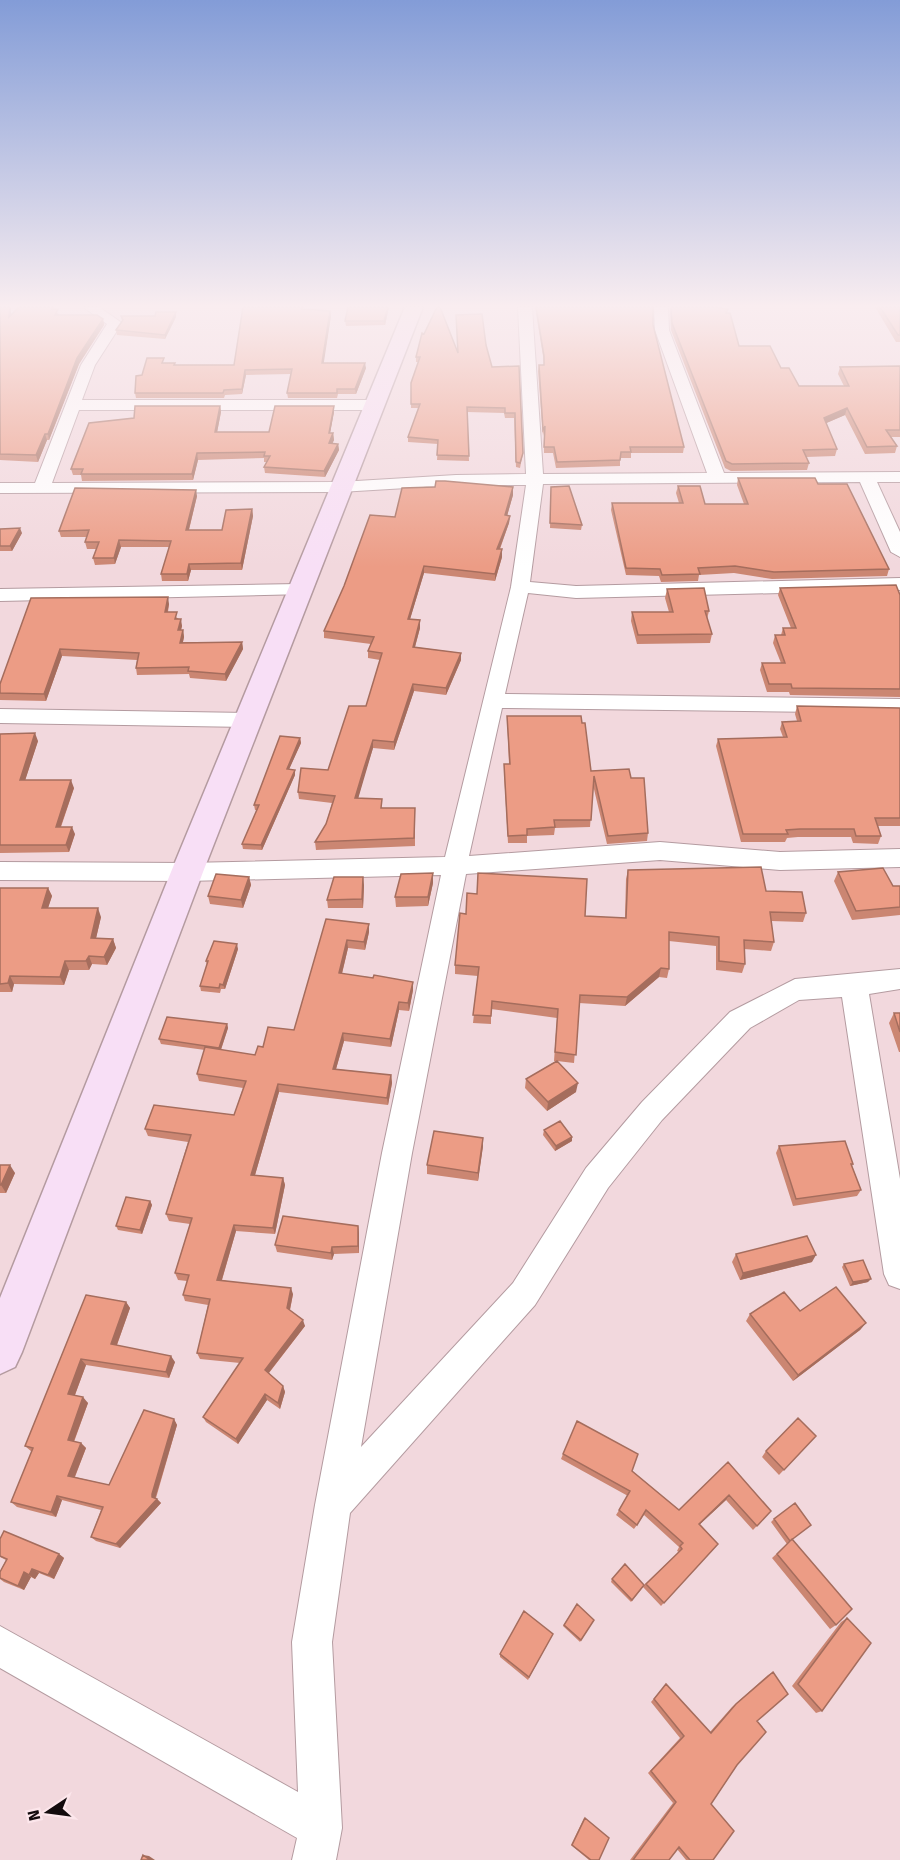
<svg xmlns="http://www.w3.org/2000/svg" width="900" height="1860" font-family="'Fira Sans',sans-serif">
	<rect width="100%" height="100%" fill="#f2d8dd"/>
	<g fill="none" stroke-linecap="round" stroke-linejoin="round">
		<g stroke="#b49ba0" stroke-width="2">
			<path id="street" d="M83 307H99L122 323 95 365 82 400H373L381 405 373 410H79L52 483 340 482 456 475 526 474 518 307H532L543 474 707 473 655 330 654 307H668L669 330 724 473 900 472V482H877L900 532V557L891 552 860 482 543 484 530 582 576 586 900 578V590L576 598 528 593 505 694 900 699V713L502 708 469 856 660 842 780 852 900 849V867L780 870 660 860 466 874 412 1153 361 1447 513 1283 586 1168 642 1102 730 1012 795 979 900 969V989L869 994 900 1179V1289L889 1285 884 1274 842 997 799 1000 750 1028 662 1120 608 1188 535 1305 350 1513 332 1642 342 1828 336 1860H292L297 1838 0 1668V1626L298 1792 292 1642 315 1505 382 1153 441 875 187 881 0 880V862L187 863 445 857 511 587 526 485H456L340 492 0 493V483H35L81 365 107 324Z
				M299 584 306 586 309 590 306 594 0 601V589Z
				M0 709 248 713 256 715 259 720 256 725 248 727 0 723Z"/>
		</g>
		<g stroke="#b49ba0" stroke-width="3">
			<path id="secondary" d="M405 307H423L203 872 22 1352 15 1367 0 1374V1298L171 872Z"/>
		</g>
		<use href="#street" fill="#fff" fill-rule="evenodd"/>
		<use href="#secondary" fill="#f8dff6" fill-rule="evenodd"/>
	</g>
	<path fill="#cb8672" d="M0 307H11V315L55 309 59 315 103 319 104 325 79 364 49 440H47L38 462 0 460Z
		M243 307H304L303 309 330 311 331 316 323 363 366 368 356 394H338L337 398H288L287 393 291 374 246 375 242 394 225 395 224 398H136L135 393 142 375 165 363 175 365H234Z
		M389 307 385 325 346 326 345 321Z
		M535 307H653V325L684 447 683 453H631V458H620V466L556 468 553 453H544V432L543 436 538 371 539 365H544V362Z
		M670 307H714L728 309 727 313 739 346 781 368 799 386H844L838 374 840 367 900 366V437H891L897 446 895 453 865 454 845 415 826 423 837 449 835 456 806 457 809 463 807 470 731 471 725 468 671 330Z
		M875 307H900V342H896Z
		M121 316 176 317 165 339 117 335 116 330 122 321Z
		M486 345 492 367 519 366 523 453 520 468 516 467 514 418H505L504 413 467 412 469 461 437 460 438 444 408 442V437L419 408H411V383L418 362H416V357L458 352Z
		M220 406 221 412 217 432H269L334 412 330 433H333L334 440 332 443 338 444 339 450 325 477 265 473 264 467 267 462H264V458L198 460 193 480 82 481 81 475H73L71 469Z
		M738 478 818 484 889 569 887 576 772 579 734 573 699 575 698 581 661 582 659 576 626 575 611 510 612 503H679L676 493 678 486 705 504H744L737 485Z
		M513 487V495L507 516H510L509 523 500 549 502 557 495 581 424 573 410 619 420 628 415 647 461 653V660L446 695 414 691 394 750 373 748 364 776 358 798 383 808H415V846L316 850 315 842 326 824 332 803 299 799 298 792 328 770 366 706 380 660 368 658V651L371 644 324 638V631L395 517Z
		M551 487 582 525 581 530 550 528Z
		M197 496 189 530H222L252 509 253 516 242 570H191L188 581H162L161 574 169 547H121L115 564 95 565 93 558 96 549H87L85 542 87 537H61L59 531Z
		M0 529 22 533 12 551H0Z
		M780 588 900 595V697L790 695 789 692H767L760 670 762 663H781L773 643 775 635H781L783 628H791L778 595Z
		M667 589 709 611 707 619 712 634 710 643 637 644 631 621 632 612H669L665 598Z
		M31 598 169 604 168 612 179 619 182 626 181 630H183L184 637 183 642H242L243 649 226 681 190 678 189 674 137 675 136 668 137 660 62 656 46 701 0 700V684Z
		M797 706 900 708V826H878L881 836 878 844 853 843 851 837H798L787 838 785 842H741L716 746 718 739 783 737 780 729 782 722 797 721 795 714Z
		M507 716 591 771 631 778 648 833 647 841 607 844 593 785 590 827 555 828 554 835 527 836V843H508L504 772V764H509Z
		M0 734 38 741 25 780 74 788 61 827 75 834 69 852 0 853Z
		M300 738 301 743 289 769 295 775 262 850 243 849 242 844 257 810H255L254 805Z
		M628 870 766 891 806 913 803 922 771 921 774 942 771 951 744 949 745 964 742 973 716 970V946L669 941V969L667 978 659 977 625 1006 579 1003 574 1063 557 1061 576 1092 547 1111 525 1088 526 1079 556 1061H554L557 1018 491 1009V1024L473 1023 478 976 455 974V965L585 916 625 918 626 879Z
		M838 872 893 886H900V915L852 920 834 881Z
		M249 877 251 885 243 908 210 904 208 896Z
		M433 883 428 906 396 907 395 897Z
		M364 885 363 908H328L327 900Z
		M0 888H48L52 896 48 908 101 917 96 938 113 939 116 948 107 965 92 964 89 970H69L64 985 14 984 12 992H0Z
		M326 919 369 924V932L365 950 348 948 342 974 413 982V990L409 1011 399 1010 391 1047 344 1041 336 1069 391 1075 392 1083 388 1105 279 1092 255 1175 283 1178 285 1185 275 1234 236 1231 222 1280 293 1294 290 1310 305 1326 269 1373 283 1386 285 1392 280 1409 267 1400 238 1444 206 1422 203 1417 240 1363 200 1359 197 1353 208 1305 185 1301 183 1295 187 1281 178 1280 175 1273 190 1224 169 1221 166 1214 188 1142 148 1136 145 1129 234 1115 243 1088 199 1081 197 1074 205 1050 161 1044 159 1039 227 1024 228 1028 221 1050 255 1055 263 1047 294 1030Z
		M238 949 225 989H221L220 993 201 991 200 986 207 965 206 961Z
		M894 1013H900V1052H899L889 1023Z
		M544 1130 572 1141 555 1151 543 1135Z
		M483 1146 478 1181 427 1174V1165Z
		M779 1146 853 1164 852 1166 861 1190 857 1196 793 1206 776 1153Z
		M0 1165 15 1173 6 1193H0Z
		M150 1201 152 1205 142 1234 118 1230 116 1226Z
		M358 1226 359 1234V1253L334 1254 332 1260 277 1252 275 1245Z
		M736 1254 812 1262 740 1280 732 1262Z
		M844 1264 868 1282 850 1286 842 1267Z
		M86 1295 126 1302 130 1308 117 1345 175 1362 169 1378 86 1365 75 1395 88 1403 74 1442 81 1443 86 1448 75 1477 109 1485 174 1419 177 1425 156 1498 161 1503 120 1548 96 1541 91 1537 101 1510 62 1500 56 1517 17 1507 11 1502 32 1452 25 1446Z
		M800 1311 866 1323 860 1330 793 1381 746 1321 750 1314Z
		M810 1442 779 1475 762 1457 766 1451Z
		M563 1454 632 1471 679 1510 728 1462 771 1511 753 1530 726 1500 700 1524 718 1544 661 1606 643 1587 631 1602 611 1582 612 1579 644 1585 679 1552 677 1551 679 1547 644 1515 634 1529 616 1515 628 1496 561 1459Z
		M774 1519 793 1540 836 1625 830 1629 772 1558 787 1544 771 1522Z
		M0 1539 59 1554 64 1558 54 1579 39 1573 35 1579 31 1577 24 1590 4 1582 0 1579V1572L6 1560 0 1557Z
		M577 1604 594 1620 580 1642 563 1626Z
		M847 1618 822 1711 816 1713 792 1686 841 1622Z
		M553 1634 528 1680 500 1657V1654Z
		M773 1672 757 1721 737 1765 711 1804 713 1860H686L677 1849 669 1860H630L673 1803 648 1773 680 1738 651 1702 666 1684 710 1732 732 1707 768 1675Z
		M584 1818H585L599 1860H589L571 1845Z"/>
	<path fill="#a56d5d" d="M10 307H11V323L9 317Z
		M388 307H389L385 325 384 321Z
		M330 311 331 316 323 368 322 363Z
		M176 312V317L165 339V335Z
		M103 319 104 325 79 364 49 440 48 434 77 358Z
		M365 363 366 368 356 394 355 389Z
		M245 370 246 375 242 394V389Z
		M220 406 221 412 216 438 215 432Z
		M334 406V412L329 439V433Z
		M847 408 845 415 822 425 824 418Z
		M333 433 334 440 330 449 329 443Z
		M45 434 47 440 38 462 36 455Z
		M338 444 339 450 325 477 324 471Z
		M197 453 198 460 193 480 192 474Z
		M513 487V495L505 523V515Z
		M196 490 197 496 187 537 186 530Z
		M252 509 253 516 242 570 241 563Z
		M510 516 509 523 497 556V549Z
		M20 528 22 533 12 551 10 546Z
		M119 540 121 547 115 564 114 558Z
		M502 549V557L495 581V574Z
		M189 564 191 570 188 581 187 574Z
		M424 566V573L408 626V619Z
		M168 597 169 604 166 619 165 612Z
		M181 619 182 626 179 637 178 630Z
		M420 620V628L413 654V647Z
		M183 630 184 637 181 650 180 643Z
		M242 642 243 649 226 681 225 674Z
		M60 649 62 656 46 701 44 694Z
		M461 653V660L446 695V688Z
		M413 684 414 691 394 750V742Z
		M35 733 38 741 23 787 20 780Z
		M300 738 301 743 287 774V769Z
		M373 740V748L356 806 355 798Z
		M295 770V775L262 850 261 845Z
		M71 780 74 788 58 834 56 827Z
		M72 827 75 834 69 852 66 845Z
		M433 873V883L428 906V897Z
		M249 877 251 885 243 908 241 900Z
		M363 877 364 885 363 908 362 899Z
		M48 888 52 896 45 917 42 908Z
		M98 908 101 917 94 947 91 938Z
		M369 924V932L365 950 364 942Z
		M113 939 116 948 107 965 104 957Z
		M347 940 348 948 340 981 339 973Z
		M237 944 238 949 225 989 223 985Z
		M89 956 92 964 89 970 86 961Z
		M65 961 69 970 64 985 60 977Z
		M661 968 659 977 625 1006 627 997Z
		M10 976 14 984 12 992 8 983Z
		M413 982V990L409 1011 408 1003Z
		M399 1002V1010L391 1047 390 1039Z
		M227 1024 228 1028 220 1052 219 1048Z
		M343 1033 344 1041 334 1076 333 1069Z
		M391 1075 392 1083 388 1105 387 1098Z
		M578 1083 576 1092 547 1111 548 1102Z
		M278 1084 279 1092 253 1182 251 1175Z
		M572 1137V1141L555 1151 556 1146Z
		M483 1138V1146L478 1181V1173Z
		M10 1165 15 1173 6 1193 1 1185Z
		M283 1178 285 1185 275 1234 273 1228Z
		M150 1201 152 1205 142 1234 140 1230Z
		M234 1225 236 1231 220 1286 217 1280Z
		M358 1226 359 1234V1253L358 1246Z
		M332 1247 334 1254 332 1260 331 1253Z
		M816 1255 812 1262 740 1280 743 1273Z
		M871 1279 868 1282 850 1286 853 1282Z
		M291 1288 293 1294 289 1314 287 1308Z
		M126 1302 130 1308 115 1350 111 1344Z
		M303 1320 305 1326 267 1375 265 1370Z
		M866 1323 860 1330 793 1381 798 1375Z
		M171 1356 175 1362 169 1378 166 1372Z
		M81 1359 86 1365 73 1400 68 1394Z
		M283 1386 285 1392 280 1409 278 1403Z
		M265 1394 267 1400 238 1444 236 1439Z
		M83 1397 88 1403 72 1446 68 1440Z
		M174 1419 177 1425 155 1499H157L161 1503 120 1548 116 1544 152 1497V1494Z
		M81 1443 86 1448 73 1481 68 1476Z
		M729 1495 726 1500 696 1528 699 1524Z
		M57 1496 62 1500 56 1517 51 1512Z
		M59 1554 64 1558 54 1579 48 1575Z
		M32 1569 39 1573 35 1579 29 1575Z
		M24 1572 31 1577 24 1590 18 1586Z
		M143 1855 149 1856 155 1860H150Z"/>
	<path fill="#ec9c85" stroke="#a56d5d" stroke-width="1.5" d="M0 307H10L9 317 19 307H53L52 309H58L55 315H97L103 319 77 358 48 434H45L36 455 0 454Z
		M243 307H302V309L330 311 322 363H365L355 389H337V393H287L292 369 245 370 242 389 224 390 223 393H135L136 376 142 375 147 358H164L162 363H175L174 365H234Z
		M348 307H388L384 321H345Z
		M437 307H440L458 353 456 315 482 314 486 345 492 367 519 366 523 453 520 463 516 462 515 413H505V408L467 407 469 456 437 455 438 440 408 437 420 404H411V383L420 357H416L422 333 424 334Z
		M536 307H653V325L684 447H630L631 452H621L620 460 557 462 554 447H544L545 426 543 430 539 365H544V356Z
		M671 307H714L728 309 726 313H730L739 346H770L781 368H789L799 386H849L840 367 900 366V430H886L897 446 867 447 847 408 824 418 837 449 803 450 809 463 732 464 726 461 672 323Z
		M880 307H900V335H898Z
		M156 312H176L165 335 116 330 123 320 121 316H155Z
		M135 406H220L215 432H269L275 406H334L329 433H333L329 443 338 444 324 471 264 467 270 456H264L265 452 197 453 192 474H81L83 469H71L89 423 134 418Z
		M738 478H815L818 484H847L889 569 774 572 735 566 698 568 700 574 662 575 660 569 626 568 612 503H683L678 486H700L705 504H748Z
		M436 481H445L513 487 505 515 510 516 497 549H502L495 574 424 566 408 619 420 620 413 647 461 653 446 688 413 684 394 742 373 740 364 768 355 798 382 799 381 808H415L414 838 315 842 326 824 335 796 298 792 301 768 328 770 349 706H366L382 653 368 651 374 637 324 631 344 586 370 515 395 517 402 488 435 487Z
		M569 486 582 525 550 523 551 487Z
		M75 488 196 490 186 530H222L226 510 252 509 241 563 189 564 187 574H161L171 541 119 540 114 558H93L99 542H85L89 530 59 531Z
		M20 528 10 546H0V529Z
		M896 585 900 595V689L792 688 791 684H769L762 663H785L775 635H785L783 628H796L780 588Z
		M704 588 709 611H705L712 634 638 635 632 612H673L667 589Z
		M168 597 165 612H177L175 619H181L178 630H183L180 643 242 642 225 674 188 671 189 667 136 668 139 653 60 649 44 694 0 693V684L31 598Z
		M797 706 900 708V818H875L881 836H856L854 829H800L786 830 788 834H743L718 739 787 737 782 722 801 721Z
		M507 716H581L582 723H585L591 771 629 769 631 778H644L648 833 608 836 594 776 591 820H554L555 827 527 829V835L508 836 504 764H510Z
		M35 733 20 780H71L56 827H72L66 845H0V734Z
		M280 736 300 738 287 769 295 770 261 845 242 844 259 805H254Z
		M761 867 766 891 802 892 806 913 770 912 774 942 744 940 745 964 719 961V937L669 932V969L661 968 627 997 580 995 576 1055 555 1052 558 1009 492 1001 491 1016 473 1015 479 967 455 965 460 913 466 914 467 893 477 894 478 873 587 879 585 916 626 918 628 870Z
		M883 868 893 886H900V907L856 911 838 872Z
		M433 873 428 897H395L401 874Z
		M216 874 249 877 241 900 208 896Z
		M334 877H363L362 899 327 900Z
		M0 888H48L42 908H98L91 938 113 939 104 957 89 956 86 961H65L60 977 10 976 8 983 0 984Z
		M326 919 369 924 364 942 347 940 339 973 373 978 374 975 413 982 408 1003 399 1002 390 1039 343 1033 333 1069 391 1075 387 1098 278 1084 251 1175 283 1178 273 1228 234 1225 217 1280 291 1288 287 1308 303 1320 265 1370 283 1386 278 1403 265 1394 236 1439 203 1417 243 1358 197 1353 210 1299 183 1295 189 1275 175 1273 192 1218 166 1214 191 1135 145 1129 154 1105 234 1115 246 1081 197 1074 205 1047 255 1055 258 1046 263 1047 268 1027 294 1030Z
		M214 941 237 944 223 985 220 984 219 988 200 986 208 961H206Z
		M894 1013H900V1032Z
		M167 1017 227 1024 219 1048 159 1039Z
		M557 1061 578 1083 548 1102 526 1079Z
		M560 1121 572 1137 556 1146 544 1130Z
		M434 1131 483 1138 478 1173 427 1165Z
		M845 1141 853 1164H851L861 1190 796 1199 779 1146Z
		M0 1165H10L1 1185H0Z
		M126 1197 150 1201 140 1230 116 1226Z
		M283 1216 358 1226V1246L332 1247 331 1253 275 1245Z
		M807 1236 816 1255 743 1273 736 1254Z
		M863 1260 871 1279 853 1282 844 1264Z
		M836 1287 866 1323 798 1375 750 1314 784 1292 800 1311Z
		M86 1295 126 1302 111 1344 171 1356 166 1372 81 1359 68 1394 83 1397 68 1440 81 1443 68 1476 109 1485 144 1410 174 1419 152 1494V1497L157 1499 116 1544 91 1537 103 1507 57 1496 51 1512 11 1502 33 1448 25 1446Z
		M798 1418 816 1436 784 1470 766 1451Z
		M577 1421 638 1454 632 1471 679 1510 728 1462 771 1511 757 1526 729 1495 699 1524 718 1544 664 1603 646 1584 682 1549 680 1546 683 1543 646 1510 637 1525 619 1510 630 1491 563 1454Z
		M795 1503 811 1525 790 1541 774 1519Z
		M4 1531 59 1554 48 1575 32 1569 29 1575 24 1572 18 1586 0 1578V1572L7 1559 0 1556V1539Z
		M792 1539 852 1609 836 1625 777 1554Z
		M625 1564 644 1585 632 1600 612 1579Z
		M577 1604 594 1620 581 1640 564 1625Z
		M524 1611 553 1634 529 1677 500 1654Z
		M847 1618 871 1643 822 1711 798 1684Z
		M773 1672 788 1694 757 1721 766 1732 737 1765 711 1804 734 1831 713 1860H690L679 1847 669 1860H633L676 1802 651 1771 684 1736 654 1699 666 1684 711 1733 736 1704Z
		M585 1818 609 1838 599 1860H591L572 1845Z
		M143 1855 150 1860H141Z"/>
	<linearGradient id="sky" x2="0" y2="1"><stop stop-color="#839cd7"/><stop offset="0.54" stop-color="#f9edf0"/><stop offset="1" stop-color="#f9edf0" stop-opacity="0"/></linearGradient>
	<rect width="900" height="567" fill="url(#sky)"/>
	<g transform="translate(48 1812) rotate(257)" stroke="#fce6eb" stroke-width="4.5" paint-order="stroke">
	<path d="M0-4.5L10 22L0 15L-10 22Z" fill="#130b0d"/>
	<text y="-9" font-size="16" font-weight="bold" text-anchor="middle" fill="#130b0d">N</text>
	</g>
</svg>
